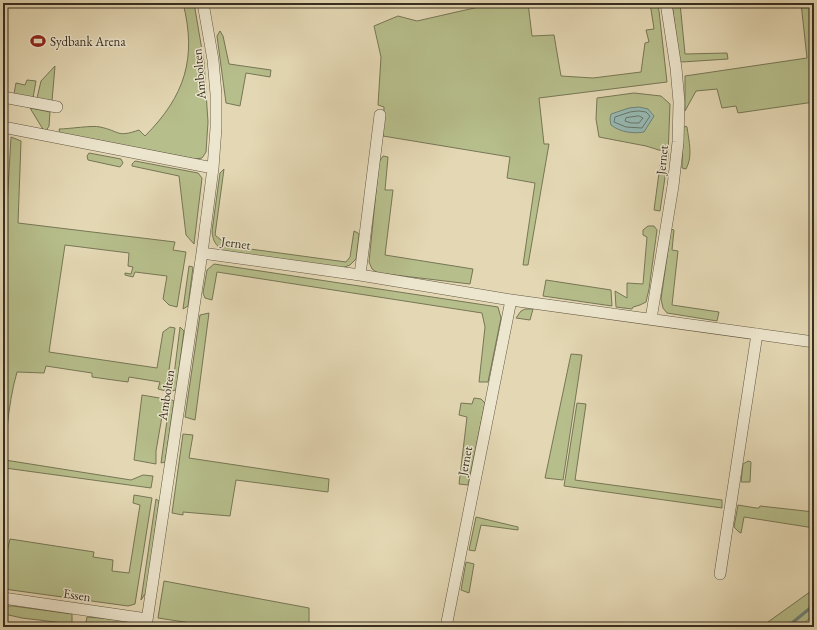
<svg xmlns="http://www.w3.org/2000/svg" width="817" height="630" font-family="'EB Garamond',serif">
	<rect width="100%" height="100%" fill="#e4d8b4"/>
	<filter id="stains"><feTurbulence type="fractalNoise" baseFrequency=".005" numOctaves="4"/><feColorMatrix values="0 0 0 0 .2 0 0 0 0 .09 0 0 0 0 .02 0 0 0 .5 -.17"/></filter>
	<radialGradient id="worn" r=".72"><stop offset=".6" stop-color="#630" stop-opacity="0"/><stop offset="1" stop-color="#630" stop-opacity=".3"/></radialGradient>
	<path fill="#b6be8b" stroke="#777656" d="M183 3H194L204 62 208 122 206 152 202 158 195 159 60 133 59 129C69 129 93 125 100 127 120 131 116 138 139 130L145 136C185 96 197 58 183 3Z
		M490 3H528L532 36 554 35 561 76 593 78 641 72 645 43 649 42 646 30 654 29 650 3H657L659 11 667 82 539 98 544 144H549L528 265H523L535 183 507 178 510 157 383 136 384 107 378 105 381 57 374 26 398 16 417 21 483 6Z
		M672 3H680L685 54 727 53 728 59 682 62 679 60Z
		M801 3H814V102L738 113 736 106 722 108 717 89 696 91 685 111V76L807 58Z
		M220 31 223 36 229 64 271 70 270 77 246 73 240 106 226 103 217 36Z
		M55 66 52 101 37 98 41 81Z
		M27 80 36 81 33 98 14 94 16 83 25 85Z
		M634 93 661 96 670 104 668 157 660 211 654 210 662 151 646 146 599 137 596 119 597 98Z
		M30 108 50 112 49 126 46 131H44Z
		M686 126 687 127C689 142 693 156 686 169L682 168 683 128Z
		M11 137 21 141 18 223 175 242 173 250 186 252 177 307 169 305 163 299 167 276 135 272 133 277 125 275V273L131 274 133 267 128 266 129 253 65 245 49 352 157 368 163 332 170 327 175 328 166 391 158 389 160 382 129 377 128 382 92 377V373L46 366 44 373 17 372C7 407 6 444 3 480V205L7 206Z
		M89 153 121 159 123 163 120 167 88 160 87 156Z
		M383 156 388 157 385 190H393L385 255 473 269 470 284 378 273 372 269 369 262 379 162Z
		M135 161 198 173 202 178 194 244 186 235 179 176 132 166V164Z
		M224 169 215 235 228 246 346 262 350 257 354 231 358 233 359 235 356 259 350 265 342 268 224 251C215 245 213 241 212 231L220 173Z
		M648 226H654L657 230 649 289 646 302 640 305 633 307 632 309 616 307 615 291 627 298V283L643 284 647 237 643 235V230Z
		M671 229 674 230 672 250 678 251 672 305 719 312 717 321 667 313 663 308 661 299Z
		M214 264 498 307 501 318 488 382H479L485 327 482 313 217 272 212 300 205 298 203 293 207 270Z
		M189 266 193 267 188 306 183 309Z
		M546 280 611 290 612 306 543 296Z
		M525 309H533L530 320 516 318 521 311Z
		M209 313 195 420 185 417 200 315Z
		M180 327 184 331 176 390 172 391Z
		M571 354 582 355 563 480 545 478Z
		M142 395 165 399 156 451V464L134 460Z
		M474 398 481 399 485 403 468 485 459 484 467 417 459 415 461 403 472 404Z
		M170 399 174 401 165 462 161 463Z
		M577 403 586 404 575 480 722 500V508L564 486Z
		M183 434 193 435 189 458 329 479 328 492 236 480 230 516 183 512V515L172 513Z
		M5 460 131 480 143 475 153 476 151 488 5 468Z
		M748 461 751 462 750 482H741L743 464Z
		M134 495 152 498 135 604 128 606 4 589 3 570 10 539 94 552 93 557 113 560 112 571 129 573 140 505 133 503Z
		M156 499 159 501 147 591 141 600Z
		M738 505 756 508H759L760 506 814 512V528L744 517 741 533 739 532 734 527Z
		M476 517 518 527V530L481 525 475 551 469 550Z
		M466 562 474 564 469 593 461 590Z
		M164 581 309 608V627H217L158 618Z
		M814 589V615L799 627H761Z
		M8 606H13L72 614V624L22 618 4 614Z
		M87 617 124 620 136 625 137 627H85Z"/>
	<path fill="#96b9b3" stroke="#708178" d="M639 107 648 109 654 116 644 132C633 134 620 132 611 125L610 119 611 114 629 108Z"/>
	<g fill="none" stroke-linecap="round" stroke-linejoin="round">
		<path stroke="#67746a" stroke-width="1" d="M639 111 646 112 650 116 642 128 626 127 614 122 615 117 630 112Z
			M639 116 643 118 639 123H631L625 121 626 118Z"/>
		<path stroke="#708178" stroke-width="3" d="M787 627 814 605"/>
		<g stroke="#635845" stroke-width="12">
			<path id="street" d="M3 97 57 107
				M3 127 213 168
				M202 253 360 275 511 300 814 342
				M360 275 380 115
				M651 319 673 186 678 142 679 102 676 68 666 3
				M720 574 757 334
				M3 598 147 619
				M146 627 202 253 213 168 216 128V94L213 60 203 3
				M446 627 511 300"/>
		</g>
		<use href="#street" stroke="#ede6ce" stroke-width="11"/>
	</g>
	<defs>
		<g id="stadium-bare" transform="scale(1.2)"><path d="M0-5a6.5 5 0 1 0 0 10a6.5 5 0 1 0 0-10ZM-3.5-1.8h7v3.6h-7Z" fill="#8f2418" stroke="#ede6ce" stroke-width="2.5" paint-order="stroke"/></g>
	</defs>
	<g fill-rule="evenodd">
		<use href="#stadium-bare" x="38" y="41"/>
	</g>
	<g text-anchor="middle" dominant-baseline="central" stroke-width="3" stroke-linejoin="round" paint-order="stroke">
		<g font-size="13" fill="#382e20" stroke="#ede6ce" text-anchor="start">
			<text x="50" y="41">Sydbank Arena</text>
		</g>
		<g font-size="13" fill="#382e20" stroke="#ede6ce">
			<text transform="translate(199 74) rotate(-95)">Ambolten</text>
			<text transform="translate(662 160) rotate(-84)">Jernet</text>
			<text transform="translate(236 243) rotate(8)">Jernet</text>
			<text transform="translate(166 395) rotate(-81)">Ambolten</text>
			<text transform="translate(465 461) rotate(-79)">Jernet</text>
			<text transform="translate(77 595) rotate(8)">Essen</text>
		</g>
	</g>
	<rect width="817" height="630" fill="none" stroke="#e4d8b4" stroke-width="16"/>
	<rect x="4" y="4" width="809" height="622" fill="none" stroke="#382e20" stroke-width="2"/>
	<rect x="8" y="8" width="801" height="614" fill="none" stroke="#382e20"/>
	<rect width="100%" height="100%" filter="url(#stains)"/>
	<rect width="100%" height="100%" fill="url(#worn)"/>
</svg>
